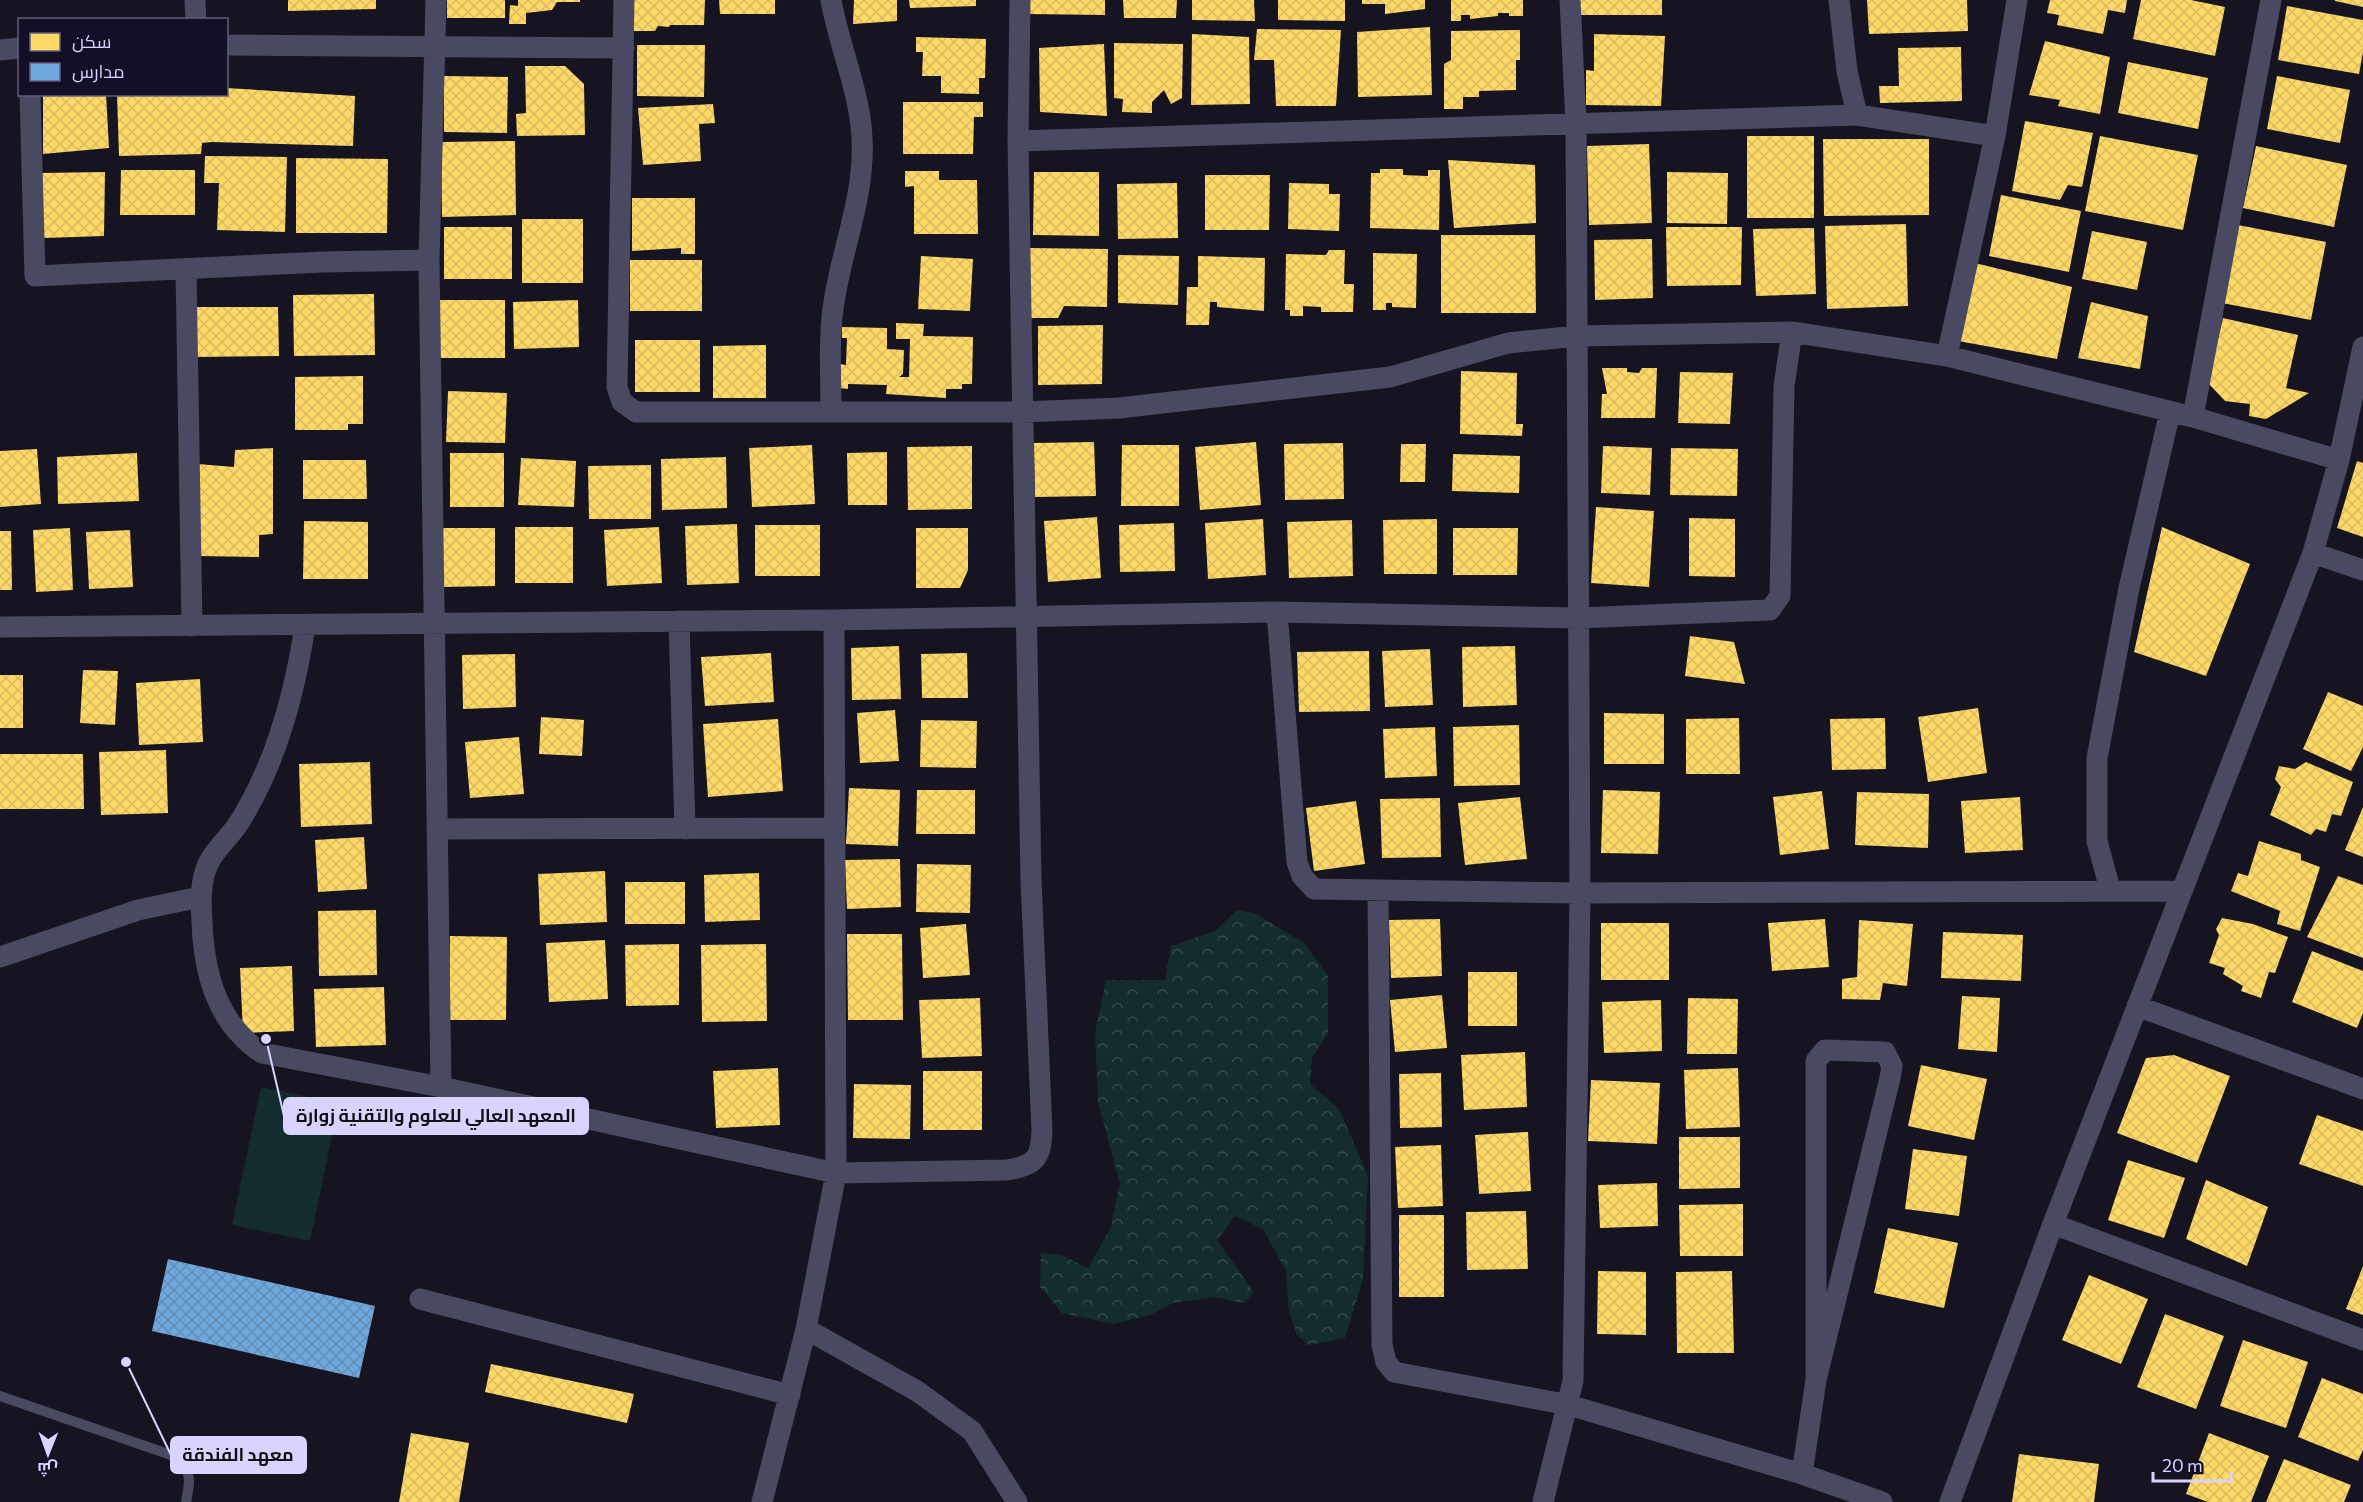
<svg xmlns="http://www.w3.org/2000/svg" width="2363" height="1502" font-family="Commissioner,Cairo,sans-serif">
	<defs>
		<pattern id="forest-crowns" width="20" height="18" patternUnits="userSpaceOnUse" patternTransform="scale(1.5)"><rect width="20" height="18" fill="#132c2d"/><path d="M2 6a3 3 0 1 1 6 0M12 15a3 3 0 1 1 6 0" fill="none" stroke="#354a4c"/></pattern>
		<pattern id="homes-cross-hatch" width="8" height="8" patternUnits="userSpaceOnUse" patternTransform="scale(1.5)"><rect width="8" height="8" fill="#ffd966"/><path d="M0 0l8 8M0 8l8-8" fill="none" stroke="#d9ba61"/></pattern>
		<pattern id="schools-cross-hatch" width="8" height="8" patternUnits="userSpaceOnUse" patternTransform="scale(1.5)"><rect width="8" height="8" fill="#6fa8dc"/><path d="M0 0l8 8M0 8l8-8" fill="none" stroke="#648eb8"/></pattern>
	</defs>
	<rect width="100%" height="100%" fill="#161421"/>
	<path fill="#132c2d" d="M261 1087 339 1103 310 1241 232 1225Z"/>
	<path fill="url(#forest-crowns)" d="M1237 910 1256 914 1304 943 1328 976V1033L1312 1058 1310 1084 1339 1109 1368 1176 1363 1279 1345 1338 1309 1345 1297 1335 1289 1311 1286 1271 1263 1229 1235 1216 1217 1240 1254 1292 1244 1303 1214 1297 1173 1303 1150 1315 1113 1324 1062 1313 1040 1287 1041 1253 1061 1255 1088 1268 1110 1229 1120 1184 1098 1102 1095 1033 1106 980H1165L1171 946 1215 931Z"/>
	<path fill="url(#homes-cross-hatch)" d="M288 0H376V9L288 11Z
		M447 0H505V18H447Z
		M518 0H580V2H557L552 10 526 13V24H509L510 5 518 6Z
		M634 0H705L704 25H670L669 27 658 26 655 31H634Z
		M719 0H775V14H720Z
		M854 0H897V21L853 24Z
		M909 0H976V6L910 8Z
		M1030 0H1105V15L1030 14Z
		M1123 0H1177L1176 18H1124Z
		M1192 0H1254L1255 21 1192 20Z
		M1278 0H1345V21L1278 20Z
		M1362 0H1425V9L1385 14V4H1362Z
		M1451 0H1523V16H1509V13H1498V16L1470 19V15H1461V21H1451Z
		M1579 0H1662V15H1579Z
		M1867 0H1967L1968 31 1869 34Z
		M2050 0H2127L2125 13 2108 10 2103 34 2057 25 2059 15 2047 13Z
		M2141 0H2191L2225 7 2215 56 2133 39Z
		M2335 0H2363V7L2335 1Z
		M2287 6 2363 20V52L2359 74 2278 60Z
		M1430 27 1432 95 1358 97 1357 32Z
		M1257 29 1341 30 1336 106H1276L1274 60H1254Z
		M1520 30V60H1516V90L1479 91V97H1463V109H1444V64L1451 60V31Z
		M1192 34 1249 37 1250 104 1191 105Z
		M1594 34 1665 36 1661 106 1586 105V70L1594 71Z
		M916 37 986 39 985 78H979V94L941 93V76H922L923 52H916Z
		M2045 41 2110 57 2100 114 2058 106 2060 100 2029 95Z
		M1114 43 1183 44 1182 98 1171 104 1164 90 1152 102V113L1122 112 1123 99 1114 98Z
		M1104 44 1107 116 1040 112 1039 48Z
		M637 45H705L704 97 637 96Z
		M1961 47 1962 101 1880 103 1879 86H1899L1898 48Z
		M2128 62 2208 78 2198 129 2118 113Z
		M525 66H565L584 84 585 135 517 136 516 114 526 113Z
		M444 76 508 77 507 133 444 132Z
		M2277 76 2350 90 2340 143 2267 129Z
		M226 88 355 96 353 146 212 142 202 143 201 154 119 156 117 94H226Z
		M43 94H106L109 148 43 154Z
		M903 102H983V117H974L973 154H903Z
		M713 104 715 123 699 124 701 161 643 165 638 108Z
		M2025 121 2093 133 2082 187 2068 185 2060 200 2012 191Z
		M1747 136H1814V218H1747Z
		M2100 136 2198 155 2183 230 2085 211Z
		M1823 139H1929V215L1824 216Z
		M515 141 516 215 442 217 441 142Z
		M1649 144 1652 223 1589 225 1587 146Z
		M2256 146 2347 165 2334 227 2243 208Z
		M205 156 287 157 285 232 217 230 219 183H204Z
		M296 158 388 159 387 233H296Z
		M1448 160 1535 165 1536 223 1454 228Z
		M1380 169H1403V175L1428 176V170H1440L1439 230 1370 228 1371 173H1380Z
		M121 170H195V215H120Z
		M905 171H939V180H977L978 234H914V186L905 187Z
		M105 172 104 236 44 238 39 173Z
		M1034 172H1099V236L1033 235Z
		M1667 172 1728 173 1727 224 1667 223Z
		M1205 175H1270L1269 230H1205Z
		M1177 183 1178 238 1118 239 1117 184Z
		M1289 183 1329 184V194H1340L1339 231 1288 229Z
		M2001 195 2081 211 2069 272 1989 256Z
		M632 198H695V254H681V248L632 251Z
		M522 219H583V283H522Z
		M1906 224 1908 306 1827 309 1825 226Z
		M2238 225 2326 242 2311 320 2222 303Z
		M444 227H512V279H444Z
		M1666 227H1742L1741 285 1667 286Z
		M1814 228 1816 294 1756 296 1753 229Z
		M2092 231 2147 242 2137 290 2082 279Z
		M1441 235H1535L1536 313H1441Z
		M1652 239 1653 298 1595 300 1594 240Z
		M1030 248 1108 249 1107 307 1064 306 1058 318H1029Z
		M1329 250H1345L1344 284H1354L1353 312H1321V307L1303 306V316H1290V310H1285L1286 254 1326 255Z
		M1373 253 1417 254 1416 308 1392 307V303H1386V310H1373Z
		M1118 255 1179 256 1178 305 1118 303Z
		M921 256 973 259 970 311 918 309Z
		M1198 256 1265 258 1264 311 1217 307V302H1210L1209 325H1186L1187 287H1198Z
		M630 260H702V311H630Z
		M1971 262 2072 287 2057 359 1958 341Z
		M374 294 375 355 294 356 293 295Z
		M440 300H505V358H440Z
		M578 300 579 347 514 349 513 302Z
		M2091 302 2148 316 2140 369 2078 358Z
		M193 307H278L279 356 194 357Z
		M2223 318 2298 335 2286 388 2309 393 2266 419 2249 416 2250 404 2225 401 2208 383Z
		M896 323 924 324 923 336 973 337 972 384H962V389H946V398L886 394 887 385 848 384V389L838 388 839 364 846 365 847 338H842V327L887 328V349L904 350 903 374 899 377H909L910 339H896Z
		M1103 325 1102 384 1038 385V326Z
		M635 340H700V392H635Z
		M766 345V398H713V346Z
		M1602 368H1627V372L1639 373 1642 368H1657L1655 418H1601L1602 394H1607Z
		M1461 371 1517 373 1516 424H1523L1522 436 1460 434Z
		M1680 372 1733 373 1730 424 1678 423Z
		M363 376V424H348V430H295V377Z
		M448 391 507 393 505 443 446 442Z
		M1094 442 1096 496 1035 497 1034 443Z
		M1256 442 1261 505 1200 510 1195 447Z
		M1343 443 1344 499 1285 500 1284 444Z
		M1401 444H1426L1425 482H1400Z
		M812 445 815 504 752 507 749 448Z
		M1122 445H1179V506H1121Z
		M972 446V509L908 510 907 447Z
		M1603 446 1652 448 1650 495 1601 493Z
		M273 448V534L259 535V557L198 556V464L234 467 235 450Z
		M1671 448 1738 449 1737 496 1670 495Z
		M37 449 41 504 0 507V451Z
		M887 452V505H848L847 453Z
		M137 453 139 501 58 504 57 457Z
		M450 453H504V507H450Z
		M1453 454 1520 456 1519 493 1452 491Z
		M726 457 727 508 662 510 661 459Z
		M521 458 576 461 574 507 518 505Z
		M303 460H366L367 499H303Z
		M2357 461 2363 463V537L2337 528Z
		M651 465V519H589L588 466Z
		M1596 507 1654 511 1649 587 1591 583Z
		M1097 517 1101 578 1048 582 1044 521Z
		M1689 518 1735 519V577L1689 576Z
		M1263 519 1266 575 1208 579 1205 523Z
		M1437 519V574H1384L1383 520Z
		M1352 520 1353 576 1289 578 1287 522Z
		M304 521 368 522V579H303Z
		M1174 523 1175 571 1120 572 1119 525Z
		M737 524 739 583 687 585 685 526Z
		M755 525H820V576H755Z
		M515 527H573V583H515Z
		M659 527 662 583 607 586 604 530Z
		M2162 527 2250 564 2206 676 2134 652Z
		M70 528 73 590 36 592 33 530Z
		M443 528H495V586L443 587Z
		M916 528H968V570L960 588H916Z
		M1453 528H1518L1517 575H1453Z
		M130 530 133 587 89 589 86 532Z
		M0 531H11L12 590H0Z
		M1690 636 1734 642 1745 684 1685 676Z
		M899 646 901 699 852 700 851 648Z
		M1515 646 1517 705 1463 707 1462 647Z
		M1430 649 1433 705 1385 707 1382 651Z
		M1369 651 1370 711 1299 712 1297 652Z
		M771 653 774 702 705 706 701 657Z
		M967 653 968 698H922L921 654Z
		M515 654 516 707 463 709 462 655Z
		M83 670 118 671 115 725 80 723Z
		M0 675H23V728H0Z
		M200 679 203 742 139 745 136 683Z
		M2328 692 2363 706V747L2351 771 2303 749Z
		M1978 708 1987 773 1928 782 1918 717Z
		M895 710 899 761 860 763 857 713Z
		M1604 713 1664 714V764H1604Z
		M541 717 584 720 582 756 539 754Z
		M1739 718 1740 774H1686V719Z
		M1885 718 1886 769 1832 770 1830 719Z
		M778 719 783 791 708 797 703 724Z
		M921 720 977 721 976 768 920 767Z
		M1519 725 1520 785 1454 786 1453 727Z
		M1435 727 1437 776 1385 778 1383 729Z
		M519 737 524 794 470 798 465 742Z
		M166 750 168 813 101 815 99 752Z
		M0 754H83L84 809H0Z
		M370 762 372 824 301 827 299 764Z
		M2306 762 2353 782 2341 816 2332 814 2326 832 2316 829 2311 835 2270 815 2281 787 2275 779 2279 766 2295 769Z
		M849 788 900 790 898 846 846 844Z
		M917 790H975V834H916Z
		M1603 790 1660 792 1658 854 1601 853Z
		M1822 791 1829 849 1780 855 1773 797Z
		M1857 792 1929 794 1928 848 1855 845Z
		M1520 797 1527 859 1465 865 1458 803Z
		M2020 797 2023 850 1965 853 1961 801Z
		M1440 798 1441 857 1382 858 1380 799Z
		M1356 801 1365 864 1314 871 1306 808Z
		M2363 807V857L2345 850Z
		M364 837 367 889 318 892 315 840Z
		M2259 841 2301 854V860L2320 867 2300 931 2277 924 2280 911 2231 891 2238 873 2248 876Z
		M900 859 901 907 847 909 845 860Z
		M917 864 971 865 970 913 916 912Z
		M605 871 607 922 540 925 538 874Z
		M759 873 760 920 705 922 704 875Z
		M2338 876 2363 885V958L2307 937Z
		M625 882H685V924H625Z
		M376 910 377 975 319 976 318 911Z
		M2222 918 2253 924 2288 937 2275 973 2269 972 2261 998 2241 991 2243 986 2223 974 2225 968 2209 963 2219 935 2216 929Z
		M1440 919 1442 976 1391 978 1389 920Z
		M1825 919 1829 967 1772 971 1768 923Z
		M1859 920 1913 924 1907 986 1883 983 1880 1000 1842 999V979L1857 977Z
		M1601 923H1669V980H1601Z
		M966 924 970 975 923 978 920 928Z
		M1943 932 2023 935 2021 981 1941 978Z
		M847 934H902L903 1020H848Z
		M450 936 507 937 506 1020H449Z
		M605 940 608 999 549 1002 546 943Z
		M679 944V1005L626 1006 625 945Z
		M766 944 767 1021 702 1022 701 945Z
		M2312 951 2363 971V1013L2357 1028 2292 1002Z
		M292 966 294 1031 243 1033 240 968Z
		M1468 972H1517V1026H1468Z
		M384 987 386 1045 316 1047 314 989Z
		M1442 995 1447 1048 1395 1052 1390 1000Z
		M1962 996 2000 998 1997 1052 1958 1049Z
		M980 998 982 1056 922 1058 919 1000Z
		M1688 998 1738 999 1737 1054H1687Z
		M1661 1000 1662 1051 1604 1053 1602 1002Z
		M1525 1052 1527 1107 1464 1110 1461 1055Z
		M2174 1055 2230 1076 2197 1163 2117 1133 2146 1058Z
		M1921 1065 1987 1079 1974 1140 1908 1126Z
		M778 1068 780 1125 716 1128 713 1071Z
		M1738 1068 1740 1127 1686 1129 1684 1070Z
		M923 1071H982V1130H923Z
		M1441 1073 1442 1127 1400 1128 1399 1074Z
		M1591 1080 1660 1083 1657 1144 1588 1141Z
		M854 1084 911 1085 910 1139 853 1138Z
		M2317 1115 2363 1131V1186L2299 1164Z
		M1528 1132 1531 1191 1479 1194 1475 1135Z
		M1679 1137H1740V1188L1679 1189Z
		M1441 1145 1443 1206 1398 1208 1395 1147Z
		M1913 1149 1967 1156 1959 1216 1905 1209Z
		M2128 1160 2185 1178 2164 1238 2108 1220Z
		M2206 1180 2268 1207 2247 1266 2186 1239Z
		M1657 1183 1658 1226 1600 1228 1598 1185Z
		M1743 1204V1256H1680L1679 1205Z
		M1526 1211 1528 1269 1467 1270 1466 1212Z
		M1399 1215H1444V1297H1399Z
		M1888 1228 1958 1243 1944 1308 1874 1293Z
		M2363 1266V1315L2346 1309Z
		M1598 1271 1646 1272V1335L1597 1334Z
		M1732 1271 1734 1353H1677L1676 1272Z
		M2089 1275 2148 1299 2121 1364 2062 1340Z
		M2165 1314 2224 1336 2196 1409 2137 1387Z
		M2243 1340 2308 1362 2286 1428 2220 1406Z
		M491 1364 634 1394 627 1423 485 1392Z
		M2322 1378 2363 1394V1450L2358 1461 2298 1437Z
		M411 1433 469 1443 459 1502H399Z
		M2209 1433 2269 1456 2251 1502H2208L2186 1494Z
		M2019 1454 2099 1464 2094 1502H2012Z
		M2284 1459 2351 1485 2344 1502H2266Z"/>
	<path fill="url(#schools-cross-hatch)" d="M168 1259 375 1306 359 1378 152 1331Z"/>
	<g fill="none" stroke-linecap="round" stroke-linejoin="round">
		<path stroke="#4a4962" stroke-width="10" d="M0 1396 171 1455C192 1470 191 1477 186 1502"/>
		<path stroke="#4a4962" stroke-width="21" d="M195 0 196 20
			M436 0 429 260 441 1087
			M624 0 617 387 622 402 636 412H1022L1119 408 1390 377 1508 343 1577 336 1792 332 1947 356 2193 417 2339 460
			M1839 0 1847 71 1857 115
			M226 45 624 48
			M0 50 20 48
			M30 94 35 276 323 262 429 260
			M1018 141 1857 115 1995 136
			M186 270 192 626
			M1947 356 1995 136 2017 0
			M831 411C831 373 828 333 835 296 844 243 865 193 862 138 860 92 839 46 831 0
			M2193 417 2271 0
			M2313 553 2363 570
			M1277 612 1297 862 1302 876 1314 889 1580 893 2182 891
			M679 621 685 829
			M305 626C296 685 281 746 252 800 247 809 242 819 236 827 225 842 210 854 205 872 200 889 201 906 202 922 204 974 217 1023 262 1053L441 1087 836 1173 1007 1170C1036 1165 1041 1158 1042 1130L1031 880 1018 141 1020 0
			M0 627 834 620 1277 612 1579 618 1770 610 1780 596 1784 386 1792 332
			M437 829 835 828
			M2110 889 2097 841V758L2129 588 2170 412
			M1378 892 1382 1345 1386 1362 1394 1372 1569 1405 1802 1474 1882 1502
			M0 957 138 910 200 897
			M2137 1006 2363 1089
			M2053 1224 2363 1340
			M420 1299 790 1395
			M806 1329 917 1391 972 1431 1017 1502
			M1802 1474 1816 1380 1890 1078 1892 1066 1885 1052 1825 1050 1816 1061V1380
			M762 1502 806 1329 836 1173 834 620
			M1543 1502 1573 1381 1580 893 1576 123 1570 0
			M1950 1502 2053 1224 2313 553 2339 460 2363 347"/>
	</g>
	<path fill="none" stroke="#d9d4ff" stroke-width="2" d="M266 1039L284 1116M126 1362L171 1455"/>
	<g fill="#d9d4ff" stroke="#130f26" stroke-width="2">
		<circle cx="266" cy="1039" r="6"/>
		<circle cx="126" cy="1362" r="6"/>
	</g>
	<g fill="#d9d4ff" stroke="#d9d4ff" stroke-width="2">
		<rect x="284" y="1098" width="304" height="36" rx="6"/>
		<rect x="171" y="1437" width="135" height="36" rx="6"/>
	</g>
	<g font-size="18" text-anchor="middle" font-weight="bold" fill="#111">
		<text x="436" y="1122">المعهد العالي للعلوم والتقنية زوارة</text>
		<text x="238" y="1461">معهد الفندقة</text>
	</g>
	<rect x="18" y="18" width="210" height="78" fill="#130f26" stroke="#625e7d" stroke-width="1.5"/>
	<rect x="30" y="33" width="30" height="18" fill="#ffd966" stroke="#625e7d" stroke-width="1.5"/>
	<text x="72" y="48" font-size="18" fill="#d9d4ff">سكن</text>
	<rect x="30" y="63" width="30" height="18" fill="#6fa8dc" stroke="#625e7d" stroke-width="1.5"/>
	<text x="72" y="78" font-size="18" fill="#d9d4ff">مدارس</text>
	<g transform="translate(48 1454) rotate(181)" stroke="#130f26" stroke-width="4.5" paint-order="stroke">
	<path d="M0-4.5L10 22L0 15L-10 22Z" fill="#d9d4ff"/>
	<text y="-9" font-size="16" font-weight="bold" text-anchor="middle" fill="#d9d4ff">ش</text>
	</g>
	<path d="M2153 1472v9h78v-9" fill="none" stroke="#d9d4ff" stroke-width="3"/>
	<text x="2162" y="1472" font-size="18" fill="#d9d4ff" stroke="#130f26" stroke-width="4.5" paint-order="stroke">20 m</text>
</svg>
